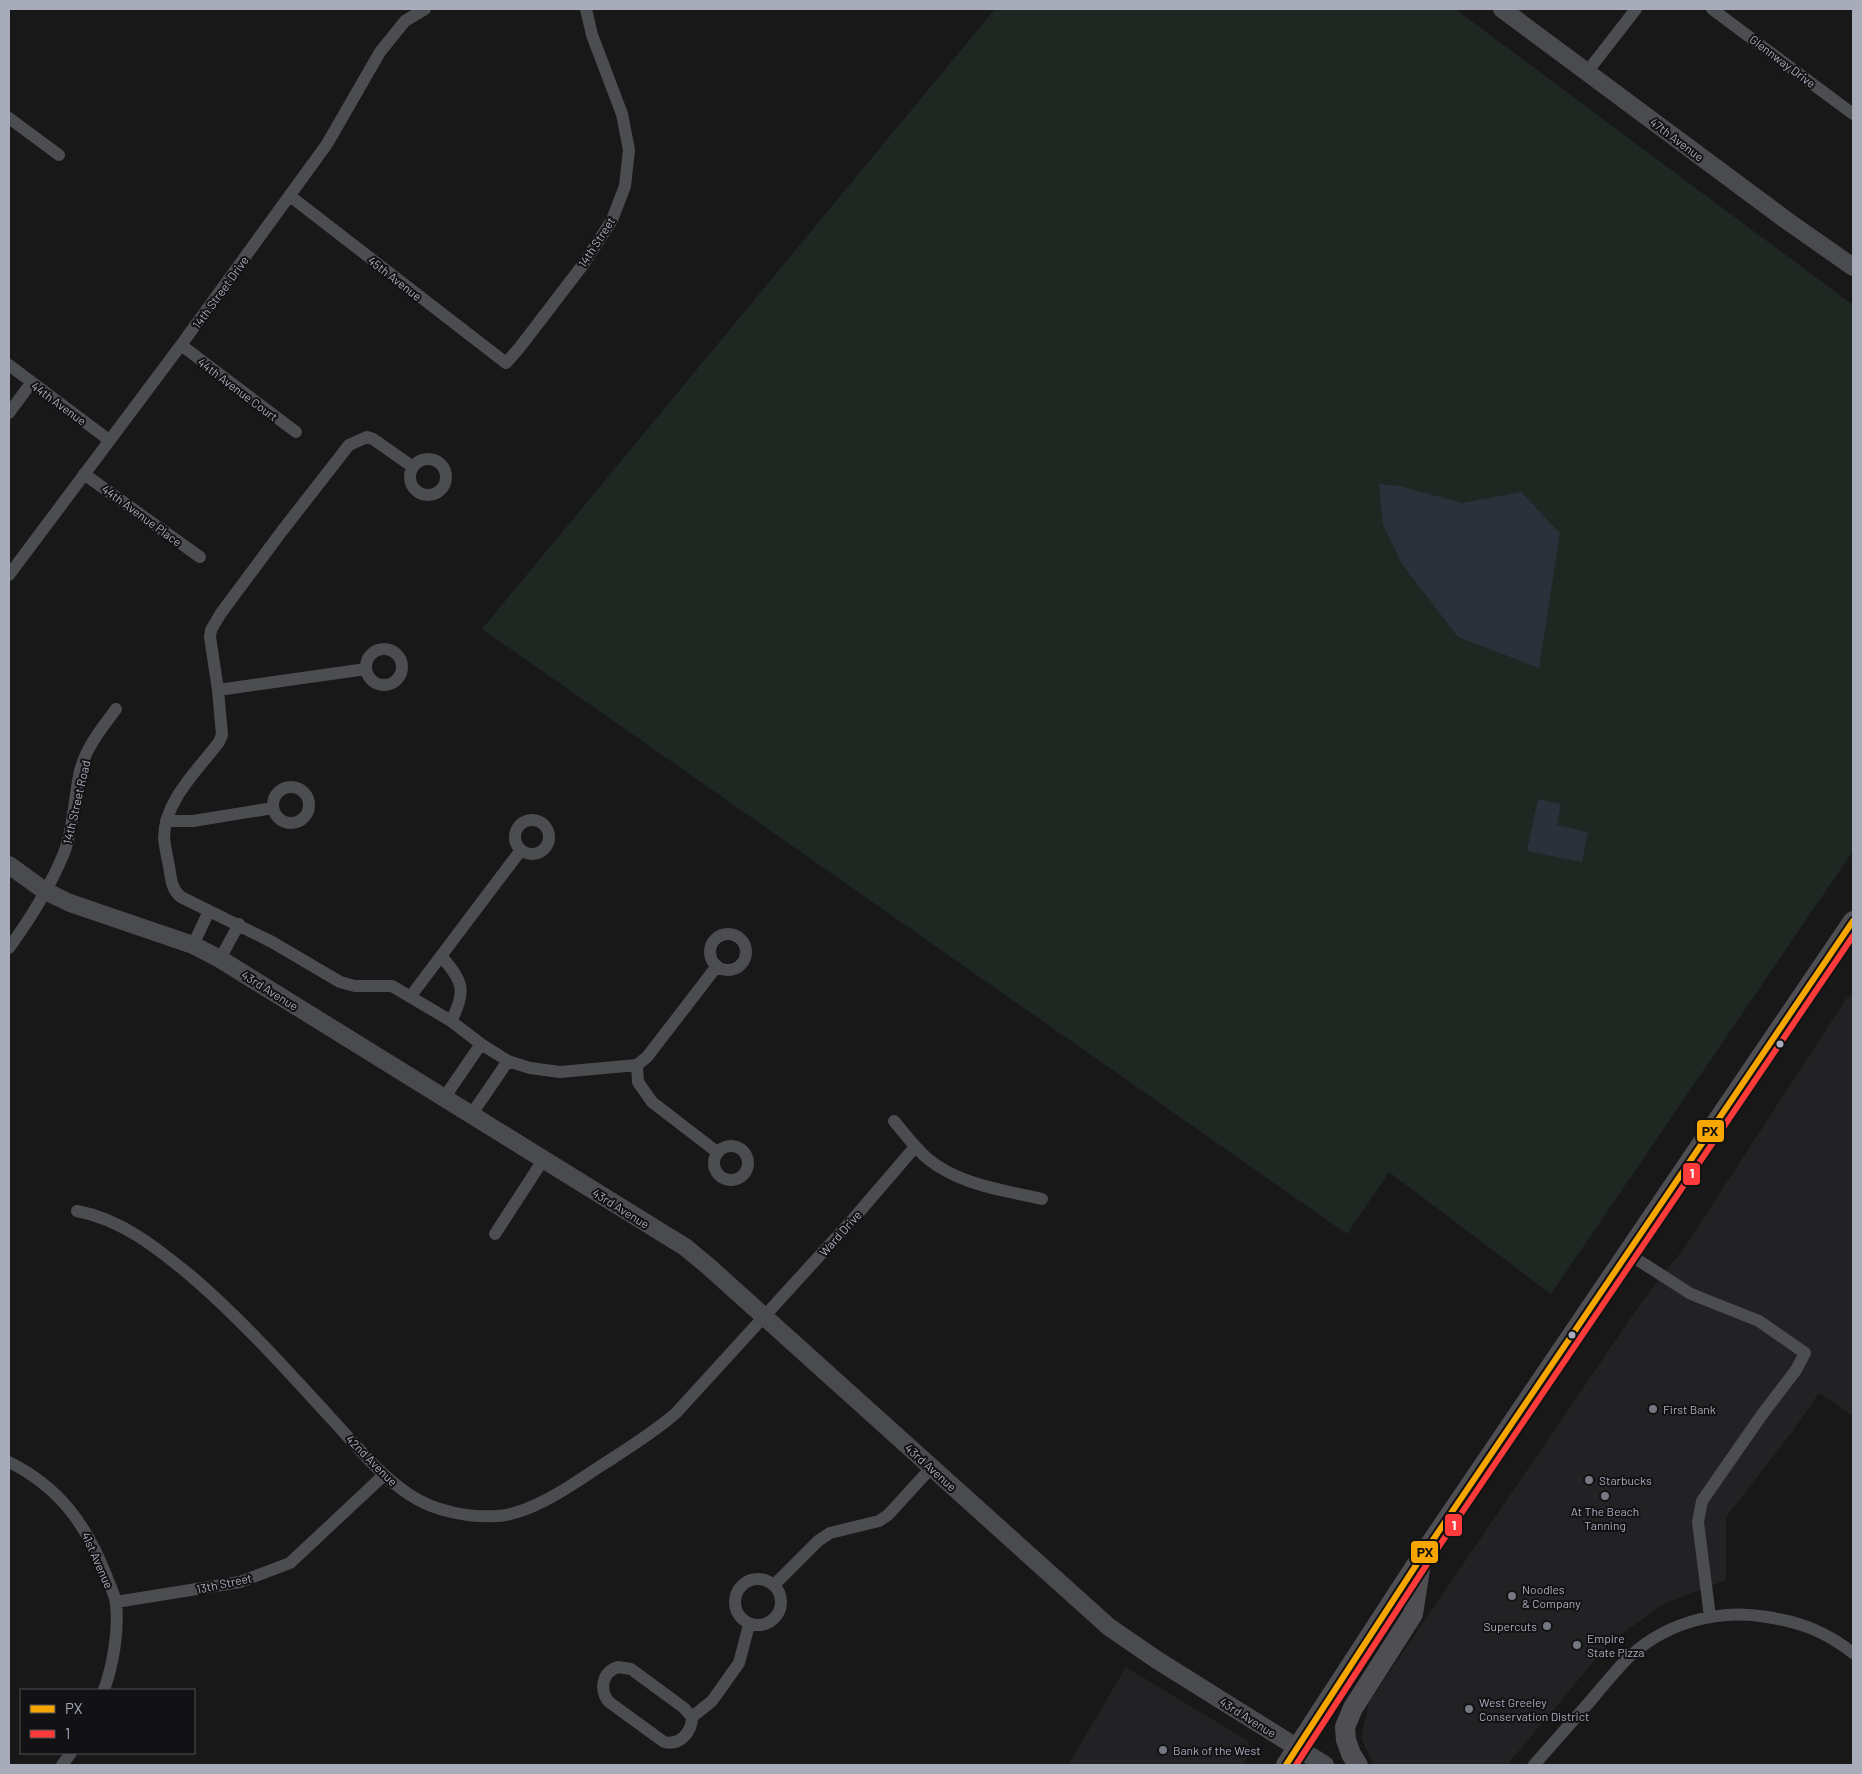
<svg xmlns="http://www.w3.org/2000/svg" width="1862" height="1774" font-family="Barlow,sans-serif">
	<rect width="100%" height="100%" fill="#181818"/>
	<path fill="#222224" d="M1853 993V1416L1819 1393 1793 1431 1726 1517V1580L1664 1604 1610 1642 1507 1765H1374L1361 1738 1369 1702 1641 1303 1684 1248 1846 999Z
		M1126 1667 1248 1741 1250 1753 1243 1765H1068Z"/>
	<path fill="#1f2722" d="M995 9H1455L1853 305V851L1551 1294 1389 1172 1347 1234 482 629Z"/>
	<path fill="#2a313b" d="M1379 484 1400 486 1462 503 1521 492 1560 533 1539 668 1458 637 1402 564 1383 525Z
		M1538 799 1561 804 1557 825 1588 832 1582 862 1527 851Z"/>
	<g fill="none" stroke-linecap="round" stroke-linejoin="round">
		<path stroke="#4c4d51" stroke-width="12" d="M1712 9 1853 114
			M1587 72 1636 9
			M9 118 59 155
			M290 196 506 363 520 347 582 266 612 220 625 186 629 150 622 114 592 35 586 9
			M181 345 296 432
			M9 365 109 440
			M9 413 31 383
			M410 477a18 18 0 1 1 36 0a18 18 0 1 1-36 0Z
			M413 467 373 439 367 437 349 445 282 531 221 613 211 630 210 637 218 690 222 735 219 742C198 770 164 801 164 838 165 847 167 857 169 866 171 878 171 889 181 897L272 942 340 982 355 986H392L451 1021 481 1044 508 1061 530 1068 560 1072 637 1065 647 1057 717 966
			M84 474 200 557
			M9 575 181 345 327 144 380 52 405 21 425 9
			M366 667a18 18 0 1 1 36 0a18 18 0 1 1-36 0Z
			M218 690 366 669
			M273 805a18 18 0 1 1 36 0a18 18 0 1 1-36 0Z
			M515 837a17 17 0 1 1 34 0a17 17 0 1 1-34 0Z
			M166 821H193L273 808
			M710 952a18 18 0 1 1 36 0a18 18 0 1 1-36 0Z
			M193 945 209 911
			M9 948C30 919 50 887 64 853 74 826 74 798 80 771 86 747 102 728 116 709
			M441 956C463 981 467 991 451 1021
			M220 959 239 924
			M410 997 521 850
			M637 1065 638 1082 652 1102 717 1152
			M444 1098 481 1044
			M471 1115 508 1061
			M894 1121C905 1134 915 1148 928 1159 960 1185 1003 1190 1042 1199
			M714 1163a17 17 0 1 1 34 0a17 17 0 1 1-34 0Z
			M77 1211C121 1219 157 1248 191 1276 241 1319 285 1368 329 1416 355 1444 379 1475 410 1495 434 1511 469 1518 497 1516 532 1514 573 1484 602 1465 627 1449 653 1433 676 1413L854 1218 915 1147
			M495 1234 543 1160
			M1627 1253 1691 1294 1759 1321 1805 1353 1796 1370 1761 1416 1702 1501 1698 1522 1710 1617
			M9 1462C59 1487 86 1524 106 1575 109 1584 115 1594 116 1604 119 1630 113 1665 104 1690
			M735 1602a23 23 0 1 1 46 0a23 23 0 1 1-46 0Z
			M774 1585 818 1541 830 1533 879 1521 888 1515 931 1468
			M116 1602 240 1582 290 1563 384 1475
			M618 1667 631 1669 684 1708 692 1717C692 1732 680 1746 664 1742L609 1702C599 1690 602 1672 618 1667Z
			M692 1717 712 1701 739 1663 749 1625
			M62 1765 71 1753
			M1534 1765C1553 1743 1573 1721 1592 1699 1602 1687 1613 1674 1624 1662 1661 1624 1716 1608 1767 1617 1801 1622 1826 1632 1853 1653"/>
		<path stroke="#4a4b4f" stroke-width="18" d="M1502 9 1786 220 1853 267
			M9 865 45 891 70 903 193 945 220 959 685 1247 708 1266 1109 1627 1157 1660 1325 1765"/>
		<path stroke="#4e4e53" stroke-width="20" d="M1286 1765 1422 1556 1853 921
			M1358 1765 1351 1754 1346 1740 1345 1727 1353 1708 1413 1614 1421 1563"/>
		<g stroke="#121214" stroke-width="10">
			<path id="bus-1" d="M1286 1765 1422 1556 1853 921"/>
		</g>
		<g stroke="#121214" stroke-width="10">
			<path id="bus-2" d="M1296 1765 1429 1561 1853 936"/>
		</g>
		<use href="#bus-1" stroke="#f7a600" stroke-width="6"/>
		<use href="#bus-2" stroke="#ff3a3a" stroke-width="6"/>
	</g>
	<g fill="#a8abba" stroke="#121214" stroke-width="2">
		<circle cx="1780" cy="1044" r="4.5"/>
		<circle cx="1572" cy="1335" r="4.5"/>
	</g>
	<g fill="#767881" stroke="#121214" stroke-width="2">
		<circle cx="1653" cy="1409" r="5"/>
		<circle cx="1589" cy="1480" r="5"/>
		<circle cx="1605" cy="1496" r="5"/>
		<circle cx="1512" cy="1596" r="5"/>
		<circle cx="1547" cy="1626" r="5"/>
		<circle cx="1577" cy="1645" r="5"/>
		<circle cx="1469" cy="1709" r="5"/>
		<circle cx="1163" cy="1750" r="5"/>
	</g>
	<g text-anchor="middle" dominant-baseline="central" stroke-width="4" stroke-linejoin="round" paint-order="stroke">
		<g font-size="12" fill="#a8abba" stroke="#121214">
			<text transform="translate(1783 61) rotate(37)">Glennway Drive</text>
			<text transform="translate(1677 139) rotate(37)">47th Avenue</text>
			<text transform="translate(596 242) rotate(-57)">14th Street</text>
			<text transform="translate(395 278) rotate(38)">45th Avenue</text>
			<text transform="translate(220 292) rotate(-54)">14th Street Drive</text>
			<text transform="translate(238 389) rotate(37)">44th Avenue Court</text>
			<text transform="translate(59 403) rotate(36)">44th Avenue</text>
			<text transform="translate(142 515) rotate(36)">44th Avenue Place</text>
			<text transform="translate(76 802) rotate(-77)">14th Street Road</text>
			<text transform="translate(270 990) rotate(32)">43rd Avenue</text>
			<text transform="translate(621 1208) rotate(32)">43rd Avenue</text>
			<text transform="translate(840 1233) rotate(-48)">Ward Drive</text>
			<text transform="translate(372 1460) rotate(45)">42nd Avenue</text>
			<text transform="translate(931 1467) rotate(42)">43rd Avenue</text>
			<text transform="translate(98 1560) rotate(66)">41st Avenue</text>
			<text transform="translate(224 1583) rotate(-12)">13th Street</text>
			<text transform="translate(1248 1717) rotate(32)">43rd Avenue</text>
		</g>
		<g font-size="12" fill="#a8abba" stroke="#121214" text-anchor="start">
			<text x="1663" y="1409">First Bank</text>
			<text x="1599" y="1480">Starbucks</text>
			<text x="1605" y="1511" text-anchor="middle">At The Beach<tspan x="1605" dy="14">Tanning</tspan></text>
			<text x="1522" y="1589">Noodles<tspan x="1522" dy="14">&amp; Company</tspan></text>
			<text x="1537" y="1626" text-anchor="end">Supercuts</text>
			<text x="1587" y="1638">Empire<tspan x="1587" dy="14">State Pizza</tspan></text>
			<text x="1479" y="1702">West Greeley<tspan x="1479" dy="14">Conservation District</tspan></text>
			<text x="1173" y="1750">Bank of the West</text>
		</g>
	</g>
	<g stroke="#121214" stroke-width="2">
		<rect x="1696" y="1119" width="29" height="24" rx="5" fill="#f7a600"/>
		<rect x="1682" y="1162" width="19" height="24" rx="5" fill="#ff3a3a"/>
		<rect x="1444" y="1513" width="19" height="24" rx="5" fill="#ff3a3a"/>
		<rect x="1410" y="1540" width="29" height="24" rx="5" fill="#f7a600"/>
	</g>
	<g font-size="14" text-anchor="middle" font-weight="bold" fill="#fff">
		<text x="1692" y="1178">1</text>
		<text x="1454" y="1530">1</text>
	</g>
	<g font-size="14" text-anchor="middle" font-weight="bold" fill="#111">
		<text x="1710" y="1136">PX</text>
		<text x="1425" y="1557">PX</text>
	</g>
	<rect width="1862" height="1774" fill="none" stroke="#a8abba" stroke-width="20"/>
	<rect x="20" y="1689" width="175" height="65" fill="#121214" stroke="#4e4f56"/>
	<rect x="30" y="1705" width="25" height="8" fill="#f7a600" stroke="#4e4f56"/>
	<text x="65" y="1714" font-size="15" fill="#a8abba">PX</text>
	<rect x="30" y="1730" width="25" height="8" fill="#ff3a3a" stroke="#4e4f56"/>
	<text x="65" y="1739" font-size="15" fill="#a8abba">1</text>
</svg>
